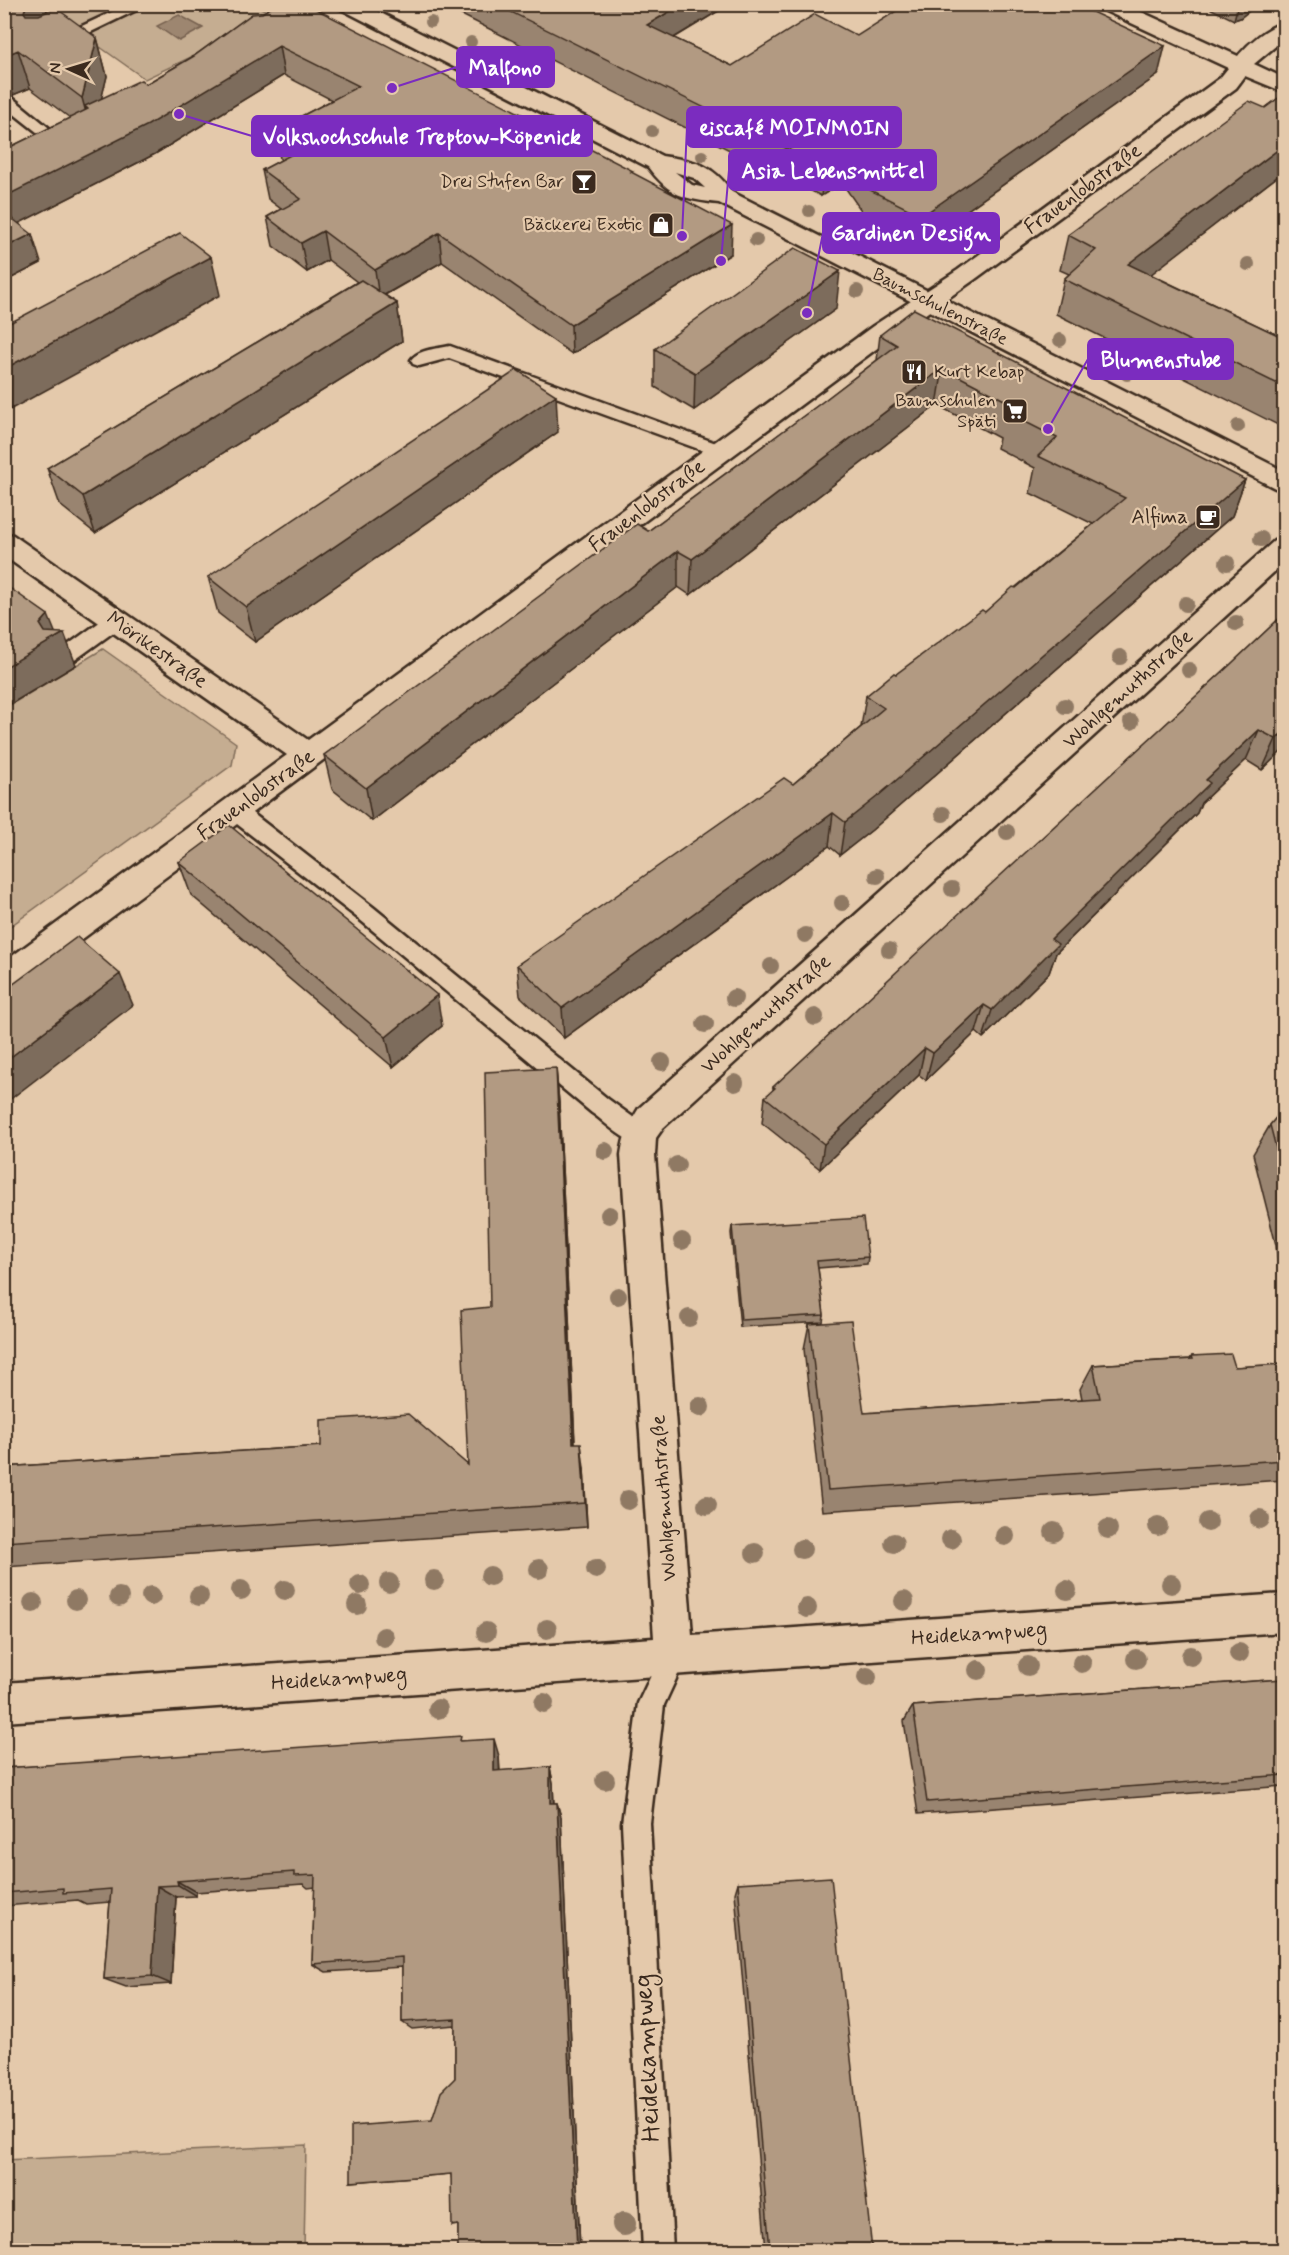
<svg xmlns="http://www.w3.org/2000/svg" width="1289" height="2255" font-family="Mynerve,sans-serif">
	<rect width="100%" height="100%" fill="#e4c9ab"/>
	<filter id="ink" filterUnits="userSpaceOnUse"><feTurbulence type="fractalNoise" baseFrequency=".0167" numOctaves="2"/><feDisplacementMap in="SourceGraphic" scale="12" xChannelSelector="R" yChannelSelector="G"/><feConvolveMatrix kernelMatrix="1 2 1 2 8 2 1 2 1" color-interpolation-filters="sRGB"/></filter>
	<g filter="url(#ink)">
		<path fill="#c5ad91" stroke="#806c58" stroke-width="1.5" d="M41 5H255L277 16 145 79Z
			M103 649 236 743 232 765 5 930V708Z
			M306 2145 304 2250H5V2160Z"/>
		<path fill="#9d8670" stroke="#76614f" stroke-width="1.5" d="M179 15 203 28 179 41 157 26Z"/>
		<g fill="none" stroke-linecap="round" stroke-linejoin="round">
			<g stroke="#3b2a1e" stroke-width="5">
				<path id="service" d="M129 4H149L64 45 59 46 52 42 54 39Z
					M4 94 9 95 65 141 62 144 4 173V162L47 140 4 106Z
					M450 346 727 447 730 451 727 455H715L449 358 419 366 413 364 411 360C419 349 437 349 450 346Z
					M115 614 122 616 124 621 122 626 72 662 65 664 58 662 55 657 58 652 108 616Z
					M235 803 242 805 373 907 608 1099 648 1128 651 1135 648 1142C630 1149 607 1123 592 1113L359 919 228 817 225 811 228 805Z
					M674 1642 683 1646 687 1655 664 1705 650 1823 673 2250H643L622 1823 638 1703 665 1646Z"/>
			</g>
			<g stroke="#3b2a1e" stroke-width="5">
				<path id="minor" d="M1096 4H1124L1238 56C1248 44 1268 26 1284 23V39L1254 64 1284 78V92L1245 76 1236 88 974 280 891 338 15 989 4 993V962L287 755 4 556V533L13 535 308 740 873 326 958 270 1220 78 1228 68 1099 8Z
					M1284 539V563L663 1128 656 1138 655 1155 692 1635 1284 1594V1632L4 1722V1683L654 1638 621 1155C624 1134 628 1126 639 1108L1274 541Z"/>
			</g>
			<g stroke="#3b2a1e" stroke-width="5">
				<path id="secondary" d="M336 4H363L662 156C695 161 711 163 732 192L1284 471V491L1275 488 719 203C683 199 670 196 648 167L339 8ZM675 172 694 178 705 188 692 185Z"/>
			</g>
			<use href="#service" fill="#e4c9ab" fill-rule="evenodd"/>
			<use href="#minor" fill="#e4c9ab" fill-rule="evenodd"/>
			<use href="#secondary" fill="#e4c9ab" fill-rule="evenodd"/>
		</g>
		<g fill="#8f7964">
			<circle cx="431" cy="22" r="6"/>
			<circle cx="471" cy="42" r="6"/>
			<circle cx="652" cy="131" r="6"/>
			<circle cx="702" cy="156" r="6"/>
			<circle cx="809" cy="211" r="6"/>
			<circle cx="756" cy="240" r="7"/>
			<circle cx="1248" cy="264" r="7"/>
			<circle cx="857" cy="291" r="7"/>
			<circle cx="1060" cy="340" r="7"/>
			<circle cx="1127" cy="374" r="7"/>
			<circle cx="1238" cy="426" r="7"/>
			<circle cx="1261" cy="539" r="8"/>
			<circle cx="1227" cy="563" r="8"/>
			<circle cx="1186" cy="604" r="8"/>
			<circle cx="1236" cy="623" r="8"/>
			<circle cx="1120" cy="657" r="8"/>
			<circle cx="1189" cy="670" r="8"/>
			<circle cx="1065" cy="706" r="8"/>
			<circle cx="1131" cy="722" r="8"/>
			<circle cx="943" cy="814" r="8"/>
			<circle cx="1007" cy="832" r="8"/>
			<circle cx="877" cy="876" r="8"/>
			<circle cx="952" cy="889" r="8"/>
			<circle cx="842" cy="903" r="8"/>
			<circle cx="805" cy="935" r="8"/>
			<circle cx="889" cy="950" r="8"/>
			<circle cx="771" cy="966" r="8"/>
			<circle cx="734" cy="998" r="9"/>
			<circle cx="815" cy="1017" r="9"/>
			<circle cx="705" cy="1024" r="9"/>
			<circle cx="662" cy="1062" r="9"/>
			<circle cx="735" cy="1083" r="9"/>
			<circle cx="605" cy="1151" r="9"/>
			<circle cx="677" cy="1165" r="9"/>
			<circle cx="609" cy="1215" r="9"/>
			<circle cx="682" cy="1241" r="9"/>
			<circle cx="618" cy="1296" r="9"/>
			<circle cx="689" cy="1318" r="9"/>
			<circle cx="700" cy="1407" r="10"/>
			<circle cx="628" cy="1500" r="10"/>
			<circle cx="707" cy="1505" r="10"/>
			<circle cx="1260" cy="1519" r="10"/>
			<circle cx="1208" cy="1522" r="10"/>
			<circle cx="1158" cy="1526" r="10"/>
			<circle cx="1108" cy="1529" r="10"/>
			<circle cx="1054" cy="1532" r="10"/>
			<circle cx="1005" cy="1536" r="10"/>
			<circle cx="951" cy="1539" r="10"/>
			<circle cx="894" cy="1543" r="10"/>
			<circle cx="802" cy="1549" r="10"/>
			<circle cx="755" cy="1553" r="10"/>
			<circle cx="539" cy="1569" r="10"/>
			<circle cx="596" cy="1569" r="10"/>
			<circle cx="490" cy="1576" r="10"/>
			<circle cx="434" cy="1580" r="10"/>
			<circle cx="389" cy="1583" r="10"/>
			<circle cx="1171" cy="1584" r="10"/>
			<circle cx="360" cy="1585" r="10"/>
			<circle cx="241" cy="1590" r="10"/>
			<circle cx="285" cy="1590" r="10"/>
			<circle cx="1067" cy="1590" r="10"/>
			<circle cx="151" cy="1596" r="10"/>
			<circle cx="199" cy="1596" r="10"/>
			<circle cx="119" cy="1597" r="10"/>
			<circle cx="76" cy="1600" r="10"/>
			<circle cx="904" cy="1601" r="10"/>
			<circle cx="33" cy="1603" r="10"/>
			<circle cx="357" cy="1605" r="10"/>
			<circle cx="807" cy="1608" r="10"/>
			<circle cx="547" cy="1629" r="10"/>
			<circle cx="486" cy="1632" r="10"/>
			<circle cx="384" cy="1637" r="10"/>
			<circle cx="1239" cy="1653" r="10"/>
			<circle cx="1191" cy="1656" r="10"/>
			<circle cx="1136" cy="1659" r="10"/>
			<circle cx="1082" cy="1663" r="10"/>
			<circle cx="1028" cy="1666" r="10"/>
			<circle cx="978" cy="1670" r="10"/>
			<circle cx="867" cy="1677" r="10"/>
			<circle cx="544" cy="1703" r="10"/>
			<circle cx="438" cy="1709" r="10"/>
			<circle cx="605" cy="1780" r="10"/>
			<circle cx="624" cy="2224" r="12"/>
		</g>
		<path fill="#998470" stroke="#3b2a1e" stroke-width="1.5" d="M4 4H45L47 12 97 38 107 76 101 99 146 84 194 56 252 14 633 174 731 254 572 354 442 262 385 295 397 303 402 341 95 533 60 505 47 468 357 282 328 260 307 272 273 246 267 217 281 209 268 199 262 170 281 160 280 159 275 130 332 100 284 75 155 154 19 223 41 263 4 282V150L70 118 30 88 13 95 4 93Z
			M440 4H730L674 38 732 66 857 36 1158 75 918 245 867 219 842 183 821 196Z
			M1201 4H1258L1240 18 1234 20Z
			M1284 94V174L1282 173 1150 274 1284 338V428L1056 314 1064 279 1069 274 1060 270 1068 235 1265 108Z
			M836 309 694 410 655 387V349Z
			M880 335 1245 480 1232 516 872 830 840 855 829 846 564 1038 520 996 517 965 793 784 861 727 866 696 985 612 1093 524 1030 493 1035 468 997 448 999 438 937 405 690 595 678 587 372 821 332 789 324 755 648 531 821 403 877 360Z
			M558 432 255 642 218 613 208 577Z
			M4 584 55 633 76 665 9 705 4 702Z
			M1284 614V749L1262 770 1246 760 1201 803 1197 813 1056 953 1049 973 983 1038 976 1032 926 1080 919 1075 820 1169 762 1123 765 1097 773 1091V1087L1230 665Z
			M179 862 442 1026 393 1067 191 895Z
			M556 1068 559 1103 575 1443 584 1468 587 1527 4 1567V1467L321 1446 468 1465 490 1307Z
			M1284 1108V1306H1282L1276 1245 1253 1154 1270 1125Z
			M732 1226 868 1257 867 1264 818 1268 824 1315 823 1322 740 1327 731 1233Z
			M809 1324 864 1413 1082 1399 1080 1389 1093 1365 1190 1359 1192 1356 1235 1367 1284 1364V1480L822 1511 804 1349Z
			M1284 1679V1786L918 1814 904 1721 913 1706Z
			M463 1741 499 1756 500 1771 550 1767 553 1783 554 1803H557L561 1817 580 2250H458V2225L451 2174 351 2182 432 2120 455 2078V2025L412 2029 402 2022V1967L326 1972 312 1964 315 1887 308 1888 303 1884 196 1892V1896L176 1897 171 1984 126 1987 104 1979 110 1902 86 1904 78 1900 4 1906V1768Z
			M738 1883 872 2250H766L735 1893Z"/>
		<path fill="#7d6c5b" stroke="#3b2a1e" stroke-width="1.5" d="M30 4H45L54 36 35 49 24 12 26 6Z
			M682 4H730L647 54V25Z
			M1238 4H1258L1240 18 1234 20Z
			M97 38 107 76 94 129 88 109 85 106 92 135 82 98Z
			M279 46 284 75 155 154 4 231V197Z
			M1165 46 1158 75 918 245 922 216Z
			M18 50 30 88 13 95 4 67V56Z
			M1284 145V165L1282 173 1119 299 1128 264Z
			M845 154 842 183 821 196 824 167Z
			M732 225 731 254 572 354 571 325Z
			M323 231 328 260 307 272 301 243Z
			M439 233 442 262 379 298 375 270Z
			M32 234 41 263 4 282V248Z
			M211 257 220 295 4 413V369Z
			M840 271 836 309 694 410 695 373Z
			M397 303 402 341 95 533 83 496Z
			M943 368 937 405 690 595 692 559Z
			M556 395 558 432 255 642 246 607Z
			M1245 480 1232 516 872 830 840 855 845 822Z
			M678 551V587L372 821 366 788Z
			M48 615 57 637 64 633 76 665 9 705 4 695V668Z
			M1259 730 1246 760 1201 803 1197 813 1056 953 1049 973 983 1038 992 1010 1051 939 1206 780Z
			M1284 731V749L1262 770 1276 739Z
			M833 813 829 846 564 1038 562 1008Z
			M120 974 133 1005 4 1104V1062Z
			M437 995 442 1026 393 1067 386 1037Z
			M984 1005 976 1032 926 1080 933 1053Z
			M925 1048 919 1075 820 1169 824 1144Z
			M556 1068 559 1103 576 1468 573 1443Z
			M581 1443 584 1468 587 1527 585 1503Z
			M494 1739 499 1756 500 1787 494 1771Z
			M550 1767 553 1783 554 1818 550 1803Z
			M557 1803 561 1817 580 2250H577Z
			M177 1881 196 1892V1896L178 1885Z
			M157 1886 176 1897 171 1984 152 1976Z"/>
		<path fill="#b29a82" stroke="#3b2a1e" stroke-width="1.5" d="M4 4H30L26 6 24 12 26 15H39L56 8 97 38 82 98 18 50 4 56Z
			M277 4H306L633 171 631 172 732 225 571 325 439 233 375 270 323 231 301 243 267 217 301 199 262 170 302 149 275 130 359 86 279 46 148 125 4 197V150L88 109 85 106 141 80 146 84 194 56 252 14 262 13Z
			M495 4H682L647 25 732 66 815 14 857 36 907 4H1075L1165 46 922 216 870 190 845 154 824 167Z
			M1284 94V145L1128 264 1284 338V387L1064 279 1096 250 1068 235 1249 101 1265 108Z
			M4 212 32 234 4 248Z
			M180 233 211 257 4 369V326Z
			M795 248 840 271 695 373 655 349Z
			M361 280 397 303 83 496 47 468Z
			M914 309 1245 480 878 796 845 822 833 813 562 1008 517 965 784 778 793 784 884 708 866 696 894 673 896 674 982 610 985 612 1013 587 1016 588 1125 498 1038 456 1057 438 1004 411 1012 404 943 368 692 559 678 551 366 788 324 755 637 524 648 531 821 403 897 345 880 335Z
			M517 370 556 395 246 607 208 577Z
			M4 584 48 615 40 624 45 632 64 633 4 668Z
			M1284 614V731L1276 739 1259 730 1206 780 1210 783 1051 939 1058 944 992 1010 984 1005 933 1053 925 1048 824 1144 765 1097 775 1088 773 1087 964 909 1230 665Z
			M229 825 437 995 386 1037 179 862Z
			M77 937 120 974 4 1062V991Z
			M556 1068 573 1443H581L585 1503 4 1542V1467L321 1446V1420L408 1414 468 1465 461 1310 490 1307 485 1072Z
			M1284 1108V1179L1270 1125Z
			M863 1218 868 1257 817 1261 824 1315 741 1320 732 1226Z
			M851 1321 864 1413 1100 1398 1093 1365 1193 1359 1192 1356 1231 1354 1235 1367 1284 1364V1460L828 1490 809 1324Z
			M1284 1679V1775L927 1802 913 1706Z
			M461 1736 460 1741 494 1739V1771L550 1767V1803H557L577 2250H458V2225L452 2226 451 2174 351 2182V2126L432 2120 441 2092 455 2078V2019L402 2022V1957L312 1964 315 1875 294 1876V1872L177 1881 178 1885 157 1886 152 1976 104 1979 111 1889 63 1893V1888L4 1893V1768Z
			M831 1877 872 2250H770L738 1883Z"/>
	</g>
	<defs>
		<g id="bar-square" transform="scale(1.35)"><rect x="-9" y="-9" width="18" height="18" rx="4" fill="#3b2a1e" stroke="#e4c9ab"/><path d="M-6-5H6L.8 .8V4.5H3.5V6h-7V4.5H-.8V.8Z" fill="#fff"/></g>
		<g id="shop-square" transform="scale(1.35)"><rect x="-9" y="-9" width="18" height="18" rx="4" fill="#3b2a1e" stroke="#e4c9ab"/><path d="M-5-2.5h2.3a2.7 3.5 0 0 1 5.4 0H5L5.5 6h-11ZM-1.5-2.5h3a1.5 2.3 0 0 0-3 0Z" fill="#fff"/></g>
		<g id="restaurant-square" transform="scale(1.35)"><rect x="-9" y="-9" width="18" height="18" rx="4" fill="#3b2a1e" stroke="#e4c9ab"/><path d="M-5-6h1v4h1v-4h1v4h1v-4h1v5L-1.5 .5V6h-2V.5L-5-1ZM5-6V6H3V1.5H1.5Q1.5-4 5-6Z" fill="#fff"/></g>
		<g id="supermarket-square" transform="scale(1.35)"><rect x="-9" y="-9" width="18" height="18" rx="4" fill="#3b2a1e" stroke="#e4c9ab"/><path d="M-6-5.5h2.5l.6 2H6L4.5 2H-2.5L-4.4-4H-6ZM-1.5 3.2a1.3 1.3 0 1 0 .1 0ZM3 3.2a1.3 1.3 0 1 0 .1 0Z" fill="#fff"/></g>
		<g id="cafe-square" transform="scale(1.35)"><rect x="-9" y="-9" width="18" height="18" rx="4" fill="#3b2a1e" stroke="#e4c9ab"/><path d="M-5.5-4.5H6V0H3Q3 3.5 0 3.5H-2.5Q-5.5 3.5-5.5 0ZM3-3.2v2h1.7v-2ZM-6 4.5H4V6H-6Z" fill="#fff"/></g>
	</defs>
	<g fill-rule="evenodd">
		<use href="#bar-square" x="584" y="182"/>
		<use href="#shop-square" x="661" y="225"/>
		<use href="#restaurant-square" x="914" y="372"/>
		<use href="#supermarket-square" x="1015" y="411"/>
		<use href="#cafe-square" x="1208" y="517"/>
	</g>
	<g text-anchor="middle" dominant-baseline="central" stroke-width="4.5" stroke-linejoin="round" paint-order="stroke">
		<g font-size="18" fill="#3b2a1e" stroke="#e4c9ab" text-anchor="end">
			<text x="564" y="182">Drei Stufen Bar</text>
			<text x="642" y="225">Bäckerei Exotic</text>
			<text x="934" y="372" text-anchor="start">Kurt Kebap</text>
			<text x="996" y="401">Baumschulen<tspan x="996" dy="21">Späti</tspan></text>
		</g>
		<g font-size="18" fill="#3b2a1e" stroke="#e4c9ab">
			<text transform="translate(940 307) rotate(27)">Baumschulenstraße</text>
		</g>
		<g font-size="21" fill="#3b2a1e" stroke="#e4c9ab">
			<text transform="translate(1083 189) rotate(-36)">Frauenlobstraße</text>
			<text transform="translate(647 506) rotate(-37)">Frauenlobstraße</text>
			<text transform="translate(157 650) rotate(35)">Mörikestraße</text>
			<text transform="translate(1128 689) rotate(-42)">Wohlgemuthstraße</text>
			<text transform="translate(256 795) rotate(-36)">Frauenlobstraße</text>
			<text transform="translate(766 1014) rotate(-42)">Wohlgemuthstraße</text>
			<text transform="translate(664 1498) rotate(-94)">Wohlgemuthstraße</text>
			<text transform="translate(979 1634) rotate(-4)">Heidekampweg</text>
			<text transform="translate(339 1679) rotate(-4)">Heidekampweg</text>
		</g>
		<g font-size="21" fill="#3b2a1e" stroke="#e4c9ab" text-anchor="end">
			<text x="1188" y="517">Alfima</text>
		</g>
		<g font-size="26" fill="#3b2a1e" stroke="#e4c9ab">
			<text transform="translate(648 2058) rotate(-93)">Heidekampweg</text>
		</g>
	</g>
	<path fill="none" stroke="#7b2cbf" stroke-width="2" d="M392 88L457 67M682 236L687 127M179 114L252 136M721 261L729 170M807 313L823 233M1048 429L1088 359"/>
	<g fill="#7b2cbf" stroke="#e4c9ab" stroke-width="2">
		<circle cx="392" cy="88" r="6"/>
		<circle cx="682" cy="236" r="6"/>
		<circle cx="179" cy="114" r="6"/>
		<circle cx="721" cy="261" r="6"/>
		<circle cx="807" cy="313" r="6"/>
		<circle cx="1048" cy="429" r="6"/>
	</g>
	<g fill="#7b2cbf" stroke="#7b2cbf" stroke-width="2">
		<rect x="457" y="47" width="97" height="40" rx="6"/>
		<rect x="687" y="107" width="214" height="40" rx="6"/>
		<rect x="252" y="116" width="340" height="40" rx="6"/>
		<rect x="729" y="150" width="207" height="40" rx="6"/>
		<rect x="823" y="213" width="176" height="40" rx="6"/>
		<rect x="1088" y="339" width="145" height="40" rx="6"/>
	</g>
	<g font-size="22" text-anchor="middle" font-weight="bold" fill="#fff">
		<text x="505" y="75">Malfono</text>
		<text x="794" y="135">eiscafé MOINMOIN</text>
		<text x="422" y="144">Volkshochschule Treptow-Köpenick</text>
		<text x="833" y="178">Asia Lebensmittel</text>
		<text x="911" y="240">Gardinen Design</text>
		<text x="1161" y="367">Blumenstube</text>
	</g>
	<rect width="1289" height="2255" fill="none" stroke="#e4c9ab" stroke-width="24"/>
	<rect x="12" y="12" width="1265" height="2231" fill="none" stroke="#3b2a1e" stroke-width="2" filter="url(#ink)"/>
	<g transform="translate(69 69) rotate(274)" stroke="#e4c9ab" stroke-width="4.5" paint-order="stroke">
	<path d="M0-4.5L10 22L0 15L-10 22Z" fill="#3b2a1e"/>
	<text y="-9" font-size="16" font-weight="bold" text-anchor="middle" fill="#3b2a1e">N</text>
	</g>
</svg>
